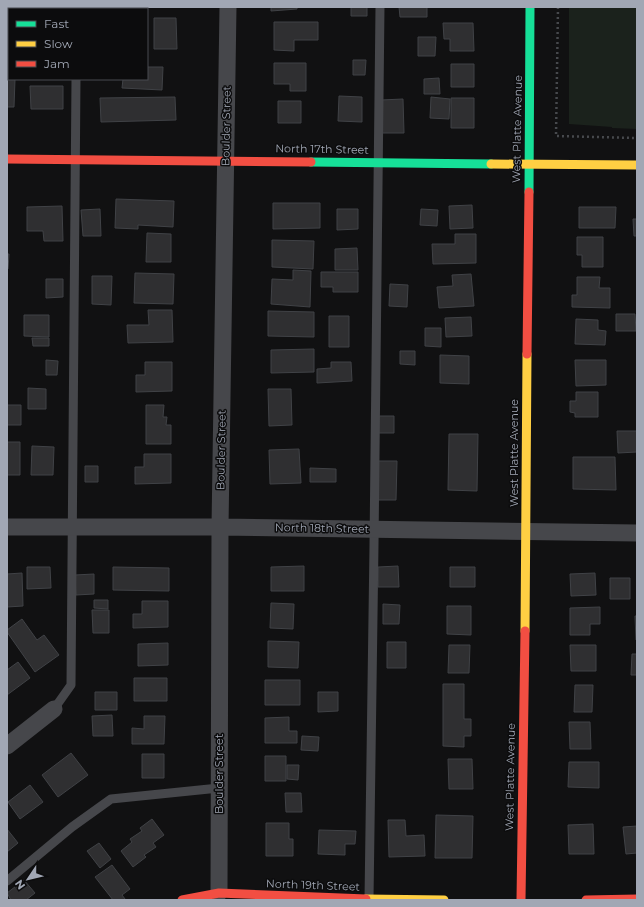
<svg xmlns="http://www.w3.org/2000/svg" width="644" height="907" font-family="Montserrat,sans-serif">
	<rect width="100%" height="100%" fill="#111112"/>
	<path fill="#1b221c" d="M569 7H637V129L612 128V127L569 124Z"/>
	<path fill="#2f2f31" stroke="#404246" d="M271 7H297V9L271 11Z
		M351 7H367V16H351Z
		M399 7H427V17H400Z
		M154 18H176L177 49H154Z
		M274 22H318V40H294V51L274 50Z
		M443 23H473L474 51H450V39H444Z
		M418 37H436L435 56H418Z
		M353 60H366L365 75H353Z
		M7 62H9V79H15L14 107H7Z
		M274 63H306V91H290V84H274Z
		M451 64H474V87H451Z
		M147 67H163L162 90 122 88 123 79H147Z
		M439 78 440 94H424V79Z
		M30 86H63V109H31Z
		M339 96 362 97V122L338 121Z
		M175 97 176 120 101 122 100 98Z
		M431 97 450 99 449 119 430 118Z
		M451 98H474V128H451Z
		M403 99 404 133H382L381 100Z
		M278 101H301V123H278Z
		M116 199 174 201 173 227 138 225V229L115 228Z
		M273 203H320V228L273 229Z
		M472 205 473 228 450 229 449 206Z
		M62 206 63 241H44L43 231H27V207Z
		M579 207H616L615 228H579Z
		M100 209 101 236H83L81 210Z
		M337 209H358V229L337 230Z
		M421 209 438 210 437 226 420 225Z
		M633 219H637V236H634Z
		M147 233 171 234V262H146Z
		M455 234H476V263L433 264 432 244H455Z
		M577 237H603V267H582V255H577Z
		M272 240 314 241 313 269 272 267Z
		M357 248 358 270H335V249Z
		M7 254H9L8 269H7Z
		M293 270 311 271 310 307 271 304 272 279 293 280Z
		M321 272H358V292H333V287H321Z
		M135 273 174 274 173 304 134 303Z
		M471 274 474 306 439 308 437 287 453 286 452 275Z
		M92 276H112L111 305 92 304Z
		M577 277H600L599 288H610V308L572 307V295H577Z
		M46 279H63V297L46 298Z
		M390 284 408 285 407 307 389 306Z
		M148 310H172L173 342 128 343 127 325H149Z
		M268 311 314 312V337L268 336Z
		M616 314H635L636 331H616Z
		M24 315H49V337L24 336Z
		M329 316H349V347H329Z
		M471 317 472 336 446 337 445 318Z
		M576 319 598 320V330L606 331 605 345 575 344Z
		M425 328H441V347L425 346Z
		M32 338H49V346H33Z
		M314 349V372L271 373V350Z
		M400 351H415V365L400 364Z
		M440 355 469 356V384L440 383Z
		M46 360 58 361 57 375H46Z
		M575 360H606V385L576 386Z
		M145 362H172V391L136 392V375H145Z
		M331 362H351L352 381 317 383V369L331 368Z
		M28 388 46 389V409H28Z
		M268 389H291L292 425 269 426Z
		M576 392H598V417H575V413L570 412V401H576Z
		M7 405H21V425H7Z
		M146 405H164L163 417H167L166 425H171V444H146Z
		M377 416H394V433H377Z
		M617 431H637V452L618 453Z
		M449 434H478L477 491 448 490Z
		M7 442H20V475H7Z
		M32 446 54 447 53 475H31Z
		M299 449 301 483 270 484 269 450Z
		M144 454H171V483L135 484V467H144Z
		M573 457H615L616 490 573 489Z
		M376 461H397L396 500H376Z
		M85 466H98V482H85Z
		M310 468 336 469V482H310Z
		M304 566V591H271V567Z
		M398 566 399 587H378V567Z
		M27 567H50L51 588 27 589Z
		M113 567 169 568V591L113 590Z
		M450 567H475V587H450Z
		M22 573 23 606 7 607V574Z
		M595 573 596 595 571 596 570 574Z
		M94 574V594L76 595 75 575Z
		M610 578H630V599H610Z
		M94 600H108V609L94 608Z
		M142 601H168V627L133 628V614H142Z
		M271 603 294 604 293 629 270 628Z
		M383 604 400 605 399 624H383Z
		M447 606H471V635L447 634Z
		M600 607V624H590V635H570V608Z
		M92 610H109V633H93Z
		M635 616H637V640H636Z
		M22 619 37 640 44 635 59 655 35 672 7 632V630Z
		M268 641 299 642 298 668 268 667Z
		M387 642H406V668H387Z
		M168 643V665L138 666V644Z
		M449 645H470L469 673H448Z
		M570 645H596V671H571Z
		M632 654H637V675H631Z
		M18 662 30 678 7 695V670Z
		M134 678H167V701H134Z
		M265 680H300V705H265Z
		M443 684H464V719H471V736H464V747L443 746Z
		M575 685H593L592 712H574Z
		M95 692H117V710H95Z
		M318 692H338V711L318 712Z
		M112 715 113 736H93L92 716Z
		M144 716H165L164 744H132V728L144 729Z
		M289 717V731H297V743H265V718Z
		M569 722H590L591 749H570Z
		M302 736 319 737 318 751 301 750Z
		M71 753 88 775 58 797 42 775Z
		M142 754H164V778H142Z
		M265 756H286V781H265Z
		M448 759H472L473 789H449Z
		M569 762H599V788L568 787Z
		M287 765H299L298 780 287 779Z
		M30 785 43 802 20 819 8 802Z
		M285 793H301L302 812H286Z
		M436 815 473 816 472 858H435Z
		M152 819 164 835 153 843 156 847 144 855 146 857 133 867 121 851 132 842 130 839 142 831 140 828Z
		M388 820H405L406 836 424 835 425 856 389 857Z
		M266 823H289V839H293V856H266Z
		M593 824 594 854H569L568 825Z
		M637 826V853L626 854 623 827Z
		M7 829 18 843 7 852Z
		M319 830 356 831 355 844H345V855L318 854Z
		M99 843 111 859 100 868 87 851Z
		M112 865 130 889 122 895 125 899 124 900H113L95 877Z
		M24 880 35 893 26 900H11L7 893Z"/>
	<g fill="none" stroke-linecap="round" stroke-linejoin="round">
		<path stroke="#47494d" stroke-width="2.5" stroke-dasharray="2 3" stroke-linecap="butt" d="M558 7 556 136 637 138"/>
		<path stroke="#46474b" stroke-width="9" d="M77 9V7
			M54 709 71 685 76 79
			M7 881 72 827 111 799 219 788
			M369 899 374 545 380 7"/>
		<path stroke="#46474b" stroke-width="17" d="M7 527H220L637 533
			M7 746 54 709
			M219 893 220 527 228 7"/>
		<path stroke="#16e098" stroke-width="9" d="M311 162 491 164
			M529 192 530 7"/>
		<path stroke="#ffcf43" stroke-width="9" d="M491 164 637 165
			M525 631 527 354
			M366 899 444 900"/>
		<path stroke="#f24e42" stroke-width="9" d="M7 159 311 162
			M527 354 529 192
			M182 900 219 893 366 899
			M521 900 525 631
			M586 900 637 899"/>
	</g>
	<g text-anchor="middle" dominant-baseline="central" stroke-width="3" stroke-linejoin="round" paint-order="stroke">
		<g font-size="11" fill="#a1a7b4" stroke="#0c0c0d">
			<text transform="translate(226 126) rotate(-89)">Boulder Street</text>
			<text transform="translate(517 129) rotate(-89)">West Platte Avenue</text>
			<text transform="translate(322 149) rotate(1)">North 17th Street</text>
			<text transform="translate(221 450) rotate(-89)">Boulder Street</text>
			<text transform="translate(514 453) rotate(-90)">West Platte Avenue</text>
			<text transform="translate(322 528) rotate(1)">North 18th Street</text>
			<text transform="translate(219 774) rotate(-90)">Boulder Street</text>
			<text transform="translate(510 777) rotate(-89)">West Platte Avenue</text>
			<text transform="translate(313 885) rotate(2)">North 19th Street</text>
		</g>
	</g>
	<rect width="644" height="907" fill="none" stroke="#a1a7b4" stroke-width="16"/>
	<rect x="8" y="8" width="140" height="72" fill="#0c0c0d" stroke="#484a50"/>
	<rect x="16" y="21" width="20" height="6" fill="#16e098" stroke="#484a50"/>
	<text x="44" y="28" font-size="12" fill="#a1a7b4">Fast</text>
	<rect x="16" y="41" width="20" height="6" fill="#ffcf43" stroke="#484a50"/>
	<text x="44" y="48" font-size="12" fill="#a1a7b4">Slow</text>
	<rect x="16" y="61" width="20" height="6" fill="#f24e42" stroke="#484a50"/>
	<text x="44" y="68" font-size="12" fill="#a1a7b4">Jam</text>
	<g transform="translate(28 879) rotate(235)" stroke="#0c0c0d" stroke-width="3" paint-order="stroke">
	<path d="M0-3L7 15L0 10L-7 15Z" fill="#a1a7b4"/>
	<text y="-6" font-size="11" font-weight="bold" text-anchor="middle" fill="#a1a7b4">N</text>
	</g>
</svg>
